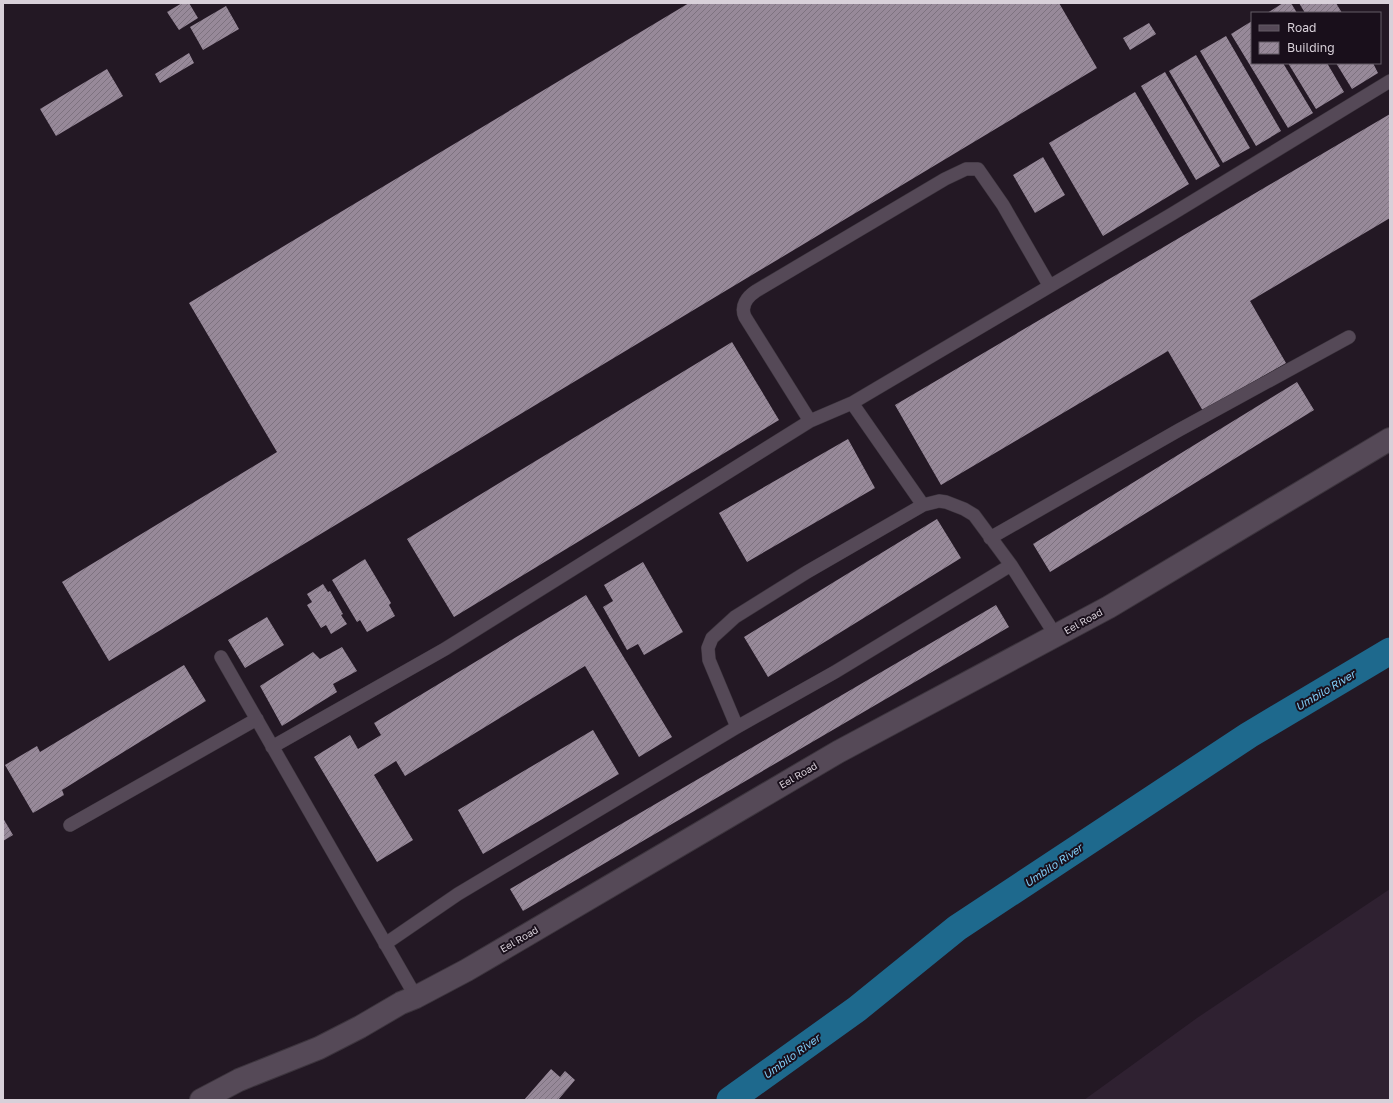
<svg xmlns="http://www.w3.org/2000/svg" width="1393" height="1103" font-family="'Golos Text',sans-serif">
	<defs>
		<pattern id="building-hatch" width="6" height="6" patternUnits="userSpaceOnUse"><rect width="6" height="6" fill="#978999"/><path d="M-1 1l2-2M0 6l6-6M5 7l2-2" fill="none" stroke="#7d727f"/></pattern>
	</defs>
	<rect width="100%" height="100%" fill="#231824"/>
	<path fill="#2f2131" d="M1390 889V1100H1084L1197 1018Z"/>
	<g fill="none" stroke-linecap="round" stroke-linejoin="round">
		<path stroke="#1e698d" stroke-width="27" d="M730 1100 857 1009 957 928 1249 735 1390 651"/>
	</g>
	<path fill="url(#building-hatch)" d="M182 3H189L198 18 179 30 167 12Z
		M689 3H1059L1097 68 109 661 62 582 277 452 189 303Z
		M1283 3H1291L1297 13H1267Z
		M1299 3H1336L1342 13H1305Z
		M226 6 239 29 203 50 190 27Z
		M1252 21V63H1283L1313 113 1288 128 1231 34Z
		M1149 23 1156 34 1130 50 1123 38Z
		M1226 36 1281 131 1256 146 1200 51Z
		M189 53 194 63 160 83 155 74Z
		M1196 55 1250 148 1223 163 1169 71Z
		M1288 63H1327L1344 92 1316 109Z
		M1336 63H1373L1378 73 1352 89Z
		M107 69 123 96 56 136 40 109Z
		M1165 72 1220 166 1196 180 1141 86Z
		M1135 92 1189 184 1103 236 1049 143Z
		M1390 114V218L1250 301 1286 363 1203 411 1168 351 941 485 895 405Z
		M1043 157 1065 195 1035 213 1013 175Z
		M732 342 779 420 454 617 407 539Z
		M1297 382 1314 410 1050 572 1033 544Z
		M848 439 875 488 747 562 719 513Z
		M937 519 961 558 768 677 744 637Z
		M365 559 391 603 389 605 395 616 367 632 360 620 357 622 332 580Z
		M643 562 683 632 644 655 638 644 627 650 603 607 613 601 604 585Z
		M323 584 328 592 330 591 343 614 341 615 347 624 331 634 326 625 321 628 307 605 312 602 307 594Z
		M586 595 672 737 639 757 585 666 405 776 396 761 374 775 413 840 377 862 314 757 350 735 358 749 381 735 374 723Z
		M996 605 1009 627 523 911 510 889Z
		M267 617 284 645 245 668 228 640Z
		M342 647 357 671 333 684 337 692 282 726 260 686 313 652 320 659Z
		M184 665 206 701 62 790 64 795 33 813 5 765 37 746 40 752Z
		M593 730 619 774 483 854 458 810Z
		M3 818 13 835 3 841Z
		M551 1069 560 1077 565 1071 575 1080 558 1100H524Z"/>
	<g fill="none" stroke-linecap="round" stroke-linejoin="round">
		<g stroke="#3d353e" stroke-width="14">
			<path id="lane" d="M810 421 852 403
				M923 505 852 403 1172 214 1390 81
				M990 538 1179 430 1349 337
				M221 657 416 997
				M737 727 835 672 1011 565
				M272 747 445 649 810 421 745 317C740 306 747 297 756 291L945 179 966 169H978L1003 205 1049 285
				M70 825 257 719
				M385 944 458 894 737 727 709 660 708 648 712 638 735 617 807 572 923 505 939 501 946 502 964 509 974 515 1011 565 1056 636"/>
		</g>
		<g stroke="#3d353e" stroke-width="24">
			<path id="street" d="M201 1100 239 1080 319 1048 360 1027 401 1003 416 997 467 970 838 752 1109 607 1390 439"/>
		</g>
		<use href="#lane" stroke="#554957" stroke-width="13"/>
		<use href="#street" stroke="#554957" stroke-width="22"/>
	</g>
	<g text-anchor="middle" dominant-baseline="central" stroke-width="4" stroke-linejoin="round" paint-order="stroke">
		<g font-size="10" fill="#d8d0d9" stroke="#190f1b">
			<text transform="translate(1083 621) rotate(-29)">Eel Road</text>
			<text transform="translate(798 775) rotate(-30)">Eel Road</text>
			<text transform="translate(519 939) rotate(-30)">Eel Road</text>
		</g>
		<g font-size="11" font-style="italic" fill="#80cdf7" stroke="#190f1b">
			<text transform="translate(1325 690) rotate(-31)">Umbilo River</text>
			<text transform="translate(1053 865) rotate(-34)">Umbilo River</text>
			<text transform="translate(791 1056) rotate(-36)">Umbilo River</text>
		</g>
	</g>
	<rect width="1393" height="1103" fill="none" stroke="#d8d0d9" stroke-width="8"/>
	<rect x="1251" y="12" width="130" height="52" fill="#190f1b" stroke="#655c67"/>
	<rect x="1259" y="25" width="20" height="6" fill="#554957" stroke="#655c67"/>
	<text x="1287" y="32" font-size="12" fill="#d8d0d9">Road</text>
	<rect x="1259" y="42" width="20" height="12" fill="url(#building-hatch)" stroke="#655c67"/>
	<text x="1287" y="52" font-size="12" fill="#d8d0d9">Building</text>
</svg>
